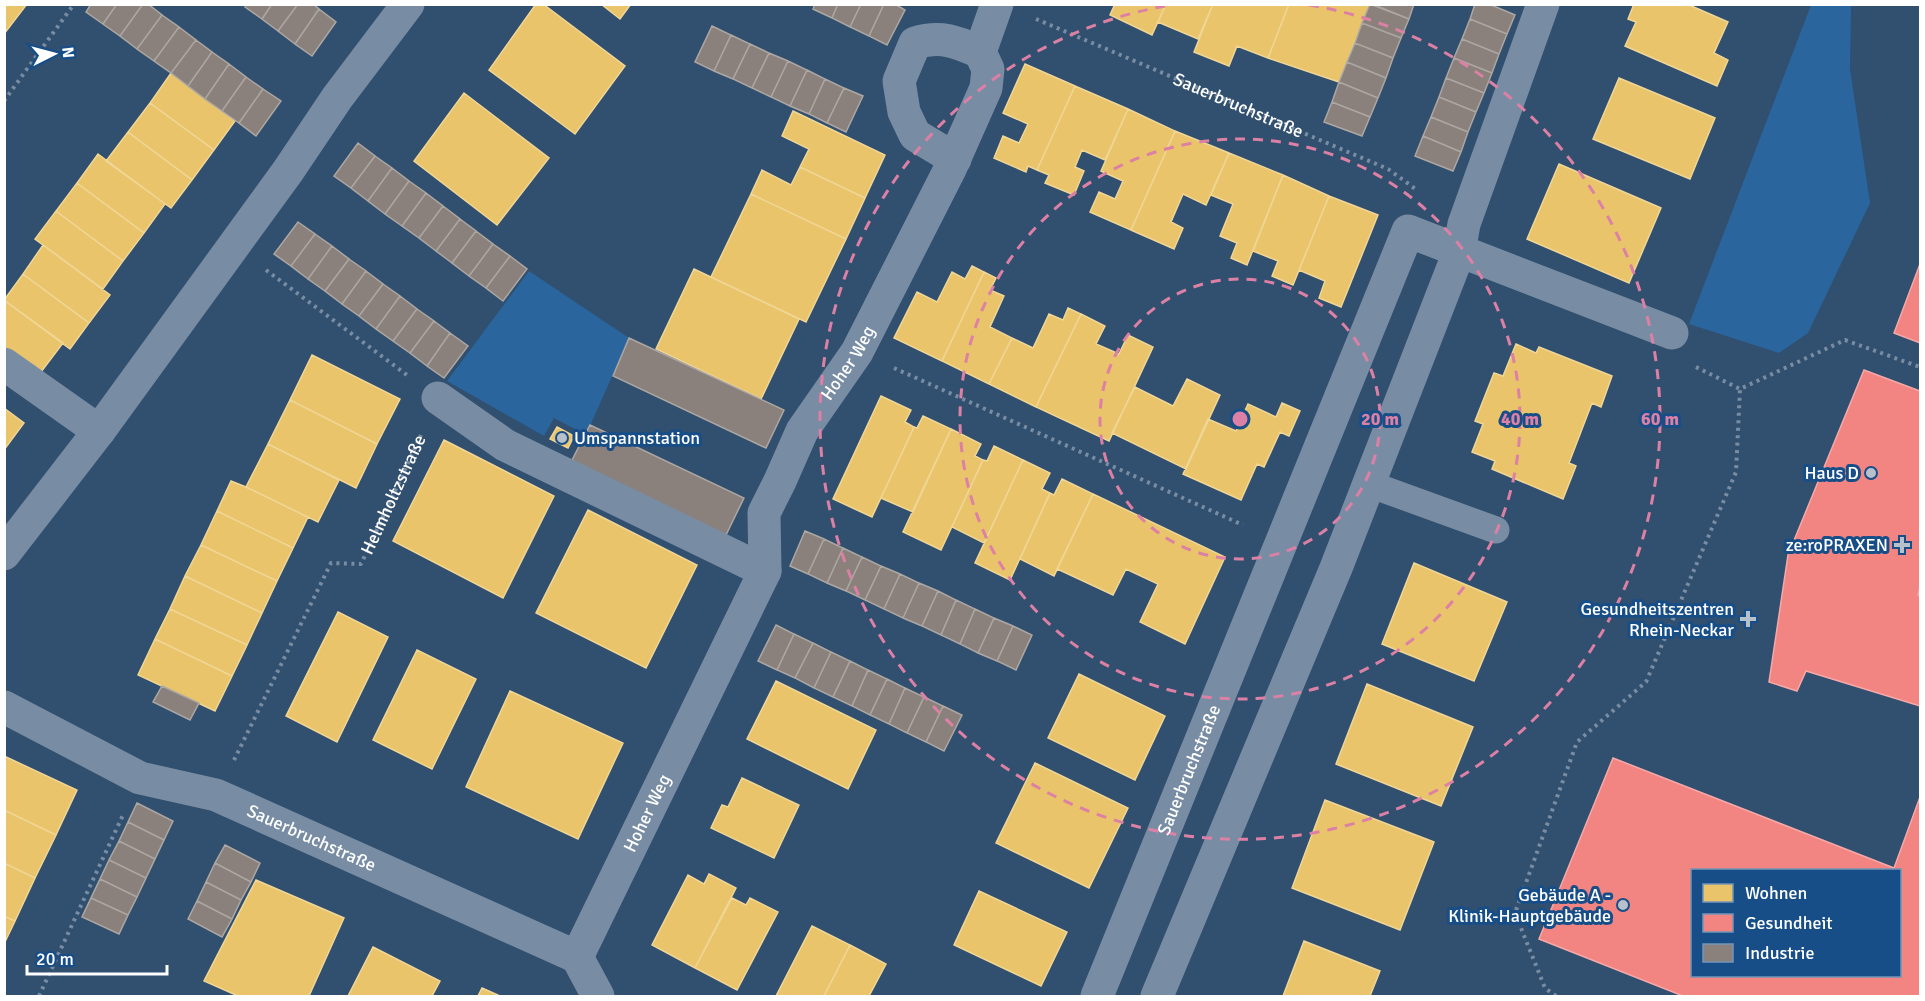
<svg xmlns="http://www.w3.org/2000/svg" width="1925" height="1001" font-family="Signika,sans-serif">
	<rect width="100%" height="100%" fill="#314f6e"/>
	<path fill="#2b659e" d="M1811 5H1851L1850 69 1870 203 1808 333 1779 353 1689 324Z
		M529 271 629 338 586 435 554 418 544 436 447 381Z"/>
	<path fill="#e9c46a" stroke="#f0d697" stroke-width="1.5" d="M4 4H27L4 34Z
		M536 4H543L625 66 575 134 489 70Z
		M601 4H631L620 19Z
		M1115 4H1166L1152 35 1110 15Z
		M1166 4H1213L1198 39 1158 22Z
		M1213 4H1289L1268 58 1237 46 1229 66 1194 52Z
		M1289 4H1370L1339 82 1268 58Z
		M1634 4H1687L1728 22 1714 53 1728 60 1717 86 1625 46 1636 22 1628 19Z
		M1025 64 1075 86 1037 170 1028 166 1026 172 994 158 1003 136 1019 143 1028 124 1003 113Z
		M171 73 235 121 214 150 150 103Z
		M1619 78 1715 118 1690 179 1593 139Z
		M1075 86 1128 109 1105 160 1082 150 1075 167 1084 171 1074 195 1045 183 1049 175 1037 170Z
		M464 93 549 158 497 225 414 161Z
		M150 103 214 150 192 180 128 132Z
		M1128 109 1175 131 1131 230 1090 212 1099 192 1115 199 1123 181 1101 171Z
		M793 111 885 155 865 198 800 167 809 149 782 136Z
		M1175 131 1229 153 1206 205 1183 194 1171 222 1183 228 1174 249 1131 230Z
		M128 132 192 180 171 208 106 161Z
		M1229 153 1283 175 1247 265 1231 258 1237 243 1220 236 1233 204 1211 195Z
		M98 154 165 204 144 233 77 183Z
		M1559 164 1661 208 1629 283 1527 239Z
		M800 167 865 198 846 239 751 194 762 170 791 185Z
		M1283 175 1329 196 1293 285 1272 276 1278 261 1253 251Z
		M77 183 144 233 123 261 56 211Z
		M751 194 846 239 806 322 711 277Z
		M1329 196 1378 215 1341 307 1319 298 1325 281 1299 270Z
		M56 211 123 261 103 289 35 239Z
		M43 245 110 295 89 323 23 274Z
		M972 266 984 272 942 361 894 338 917 292 937 302 952 272 965 279Z
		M694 269 799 319 761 399 656 349Z
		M984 272 996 278 990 290 1004 296 990 327 1012 338 989 384 942 361Z
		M23 274 89 323 70 349 4 300Z
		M4 300 63 343 38 376 4 352Z
		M1068 308 1081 314 1036 407 989 384 1012 338 1033 348 1049 314 1063 320Z
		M1081 314 1105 326 1096 344 1119 354 1128 335 1153 347 1109 441 1036 407Z
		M1516 344 1536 353 1539 347 1612 376 1601 407 1592 403 1569 463 1576 466 1563 499 1492 469 1495 461 1472 452 1483 424 1475 421 1494 373 1503 376Z
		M312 355 400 399 377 444 290 400Z
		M1187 379 1220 395 1186 469 1112 433 1135 387 1173 406Z
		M881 396 911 410 905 422 914 427 872 517 833 499Z
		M290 400 377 444 356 488 268 444Z
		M1282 403 1300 411 1289 436 1280 432 1264 467 1257 464 1241 500 1183 474 1208 419 1236 431 1248 404 1276 417Z
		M4 408 24 423 4 450Z
		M923 416 951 429 913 512 881 498 914 427 917 428Z
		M557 427 574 436 568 448 550 439Z
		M951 429 981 444 975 456 983 460 941 550 903 532Z
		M444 440 554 496 503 598 393 541Z
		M268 444 339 480 318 522 246 487Z
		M994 446 1023 460 984 543 952 527 983 460 987 461Z
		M1023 460 1050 473 1042 489 1050 493 1010 580 975 563Z
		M1062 479 1093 494 1054 576 1020 559 1050 493 1054 495Z
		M231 481 246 487 308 517 293 548 217 511Z
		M1093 494 1225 557 1185 644 1140 622 1158 584 1126 569 1113 595 1057 569Z
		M588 510 697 565 646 668 536 613Z
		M217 511 293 548 277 581 201 545Z
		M201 545 277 581 262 613 185 576Z
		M1414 563 1507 602 1474 681 1382 644Z
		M185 576 262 613 247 645 170 609Z
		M170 609 247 645 232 676 155 639Z
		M338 612 388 637 337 742 286 716Z
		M155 639 232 676 215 711 138 675Z
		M417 650 476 679 432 769 373 740Z
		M1079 674 1165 716 1135 780 1048 738Z
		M776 681 876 730 848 789 747 739Z
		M1367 684 1473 727 1441 806 1336 764Z
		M510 691 623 743 578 839 466 787Z
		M4 756 77 790 56 835 4 810Z
		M1035 763 1128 808 1089 888 996 843Z
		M742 778 799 805 774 858 711 828 722 805 728 807Z
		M1325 800 1434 842 1400 930 1292 888Z
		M4 810 56 835 35 878 4 863Z
		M4 863 35 878 15 921 4 916Z
		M709 874 736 888 695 968 652 945 688 875 704 884Z
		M256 880 344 918 309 996H238L204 981Z
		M979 891 1067 932 1041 986 954 945Z
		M732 898 746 905 750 898 778 912 737 990 695 968Z
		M4 916 15 921 4 944Z
		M812 926 850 945 824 996H776Z
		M1304 941 1380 971 1370 996H1283Z
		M850 945 886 964 869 996H824Z
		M373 947 440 981 432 996H348Z
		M482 988 500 996H478Z"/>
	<path fill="#f28482" stroke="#f6a9a8" stroke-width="1.5" fill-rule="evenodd" d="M1920 264V343L1894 333Z
		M1864 370 1920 391V587L1918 595 1920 596V706L1806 671 1797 691 1769 682 1788 555Z
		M1613 758 1894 868 1920 797V996H1683L1539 939ZM1692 870H1900V976H1692Z"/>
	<path fill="#8a817c" stroke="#ada7a3" stroke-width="1.5" d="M91 4H117L103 24 86 12Z
		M117 4H143L120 36 103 24Z
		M143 4H148L162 15 137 49 120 36Z
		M246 4H272L262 19 245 7Z
		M272 4H298L278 31 262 19Z
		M298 4H313L319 9 295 44 278 31Z
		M815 4H838L832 18 813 9Z
		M838 4H861L850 27 832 18Z
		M861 4H884L869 36 850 27Z
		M884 4H895L905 10 887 45 869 36Z
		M1370 4 1409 19 1401 38 1362 23Z
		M1372 4H1414L1409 19Z
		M1475 4H1489L1515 15 1507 34 1470 19Z
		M319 9 336 22 312 56 295 44Z
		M162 15 179 27 154 61 137 49Z
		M1470 19 1507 34 1499 54 1462 39Z
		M1362 23 1401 38 1393 58 1355 43Z
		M712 26 731 35 714 71 695 62Z
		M179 27 196 40 171 73 154 61Z
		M731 35 750 44 733 79 714 71Z
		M1462 39 1499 54 1492 73 1454 58Z
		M196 40 212 52 188 86 171 73Z
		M1355 43 1393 58 1386 78 1347 62Z
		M750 44 769 53 752 88 733 79Z
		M212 52 229 64 205 99 188 86Z
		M769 53 788 61 771 97 752 88Z
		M1454 58 1492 73 1484 93 1446 78Z
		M788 61 807 70 790 106 771 97Z
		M1347 62 1386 78 1378 98 1339 82Z
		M229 64 246 77 222 111 205 99Z
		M807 70 825 79 809 114 790 106Z
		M246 77 263 89 239 123 222 111Z
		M1446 78 1484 93 1476 112 1439 97Z
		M825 79 844 88 827 123 809 114Z
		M1339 82 1378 98 1370 117 1332 102Z
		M844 88 863 96 846 132 827 123Z
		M263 89 281 101 256 136 239 123Z
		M1439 97 1476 112 1468 132 1431 117Z
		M1332 102 1370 117 1362 136 1324 122Z
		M1431 117 1468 132 1461 152 1423 136Z
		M1423 136 1461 152 1453 171 1415 156Z
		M358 143 375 156 351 188 334 176Z
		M375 156 392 168 368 201 351 188Z
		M392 168 409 181 385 214 368 201Z
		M409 181 426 193 402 226 385 214Z
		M426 193 443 206 419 238 402 226Z
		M443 206 460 219 436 251 419 238Z
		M460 219 476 231 452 263 436 251Z
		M298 222 315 234 291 266 274 254Z
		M476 231 493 244 469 276 452 263Z
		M315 234 332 246 308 279 291 266Z
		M493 244 510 256 486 288 469 276Z
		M332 246 349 259 325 291 308 279Z
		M510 256 527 269 503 301 486 288Z
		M349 259 366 271 342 304 325 291Z
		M366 271 383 284 359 316 342 304Z
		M383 284 400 296 376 329 359 316Z
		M400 296 417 309 393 341 376 329Z
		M417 309 434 321 410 353 393 341Z
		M434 321 450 333 427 366 410 353Z
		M450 333 468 346 444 378 427 366Z
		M629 338 784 410 766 448 613 376Z
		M590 425 744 498 725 537 570 464Z
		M805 531 824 539 808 574 790 566Z
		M824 539 843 548 827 583 808 574Z
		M843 548 862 557 846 591 827 583Z
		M862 557 881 566 865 600 846 591Z
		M881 566 900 574 884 609 865 600Z
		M900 574 919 583 903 618 884 609Z
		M919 583 938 591 922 626 903 618Z
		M938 591 956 600 941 635 922 626Z
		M956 600 975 609 960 644 941 635Z
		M975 609 994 618 978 653 960 644Z
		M994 618 1013 626 997 661 978 653Z
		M776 625 794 634 777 670 758 661Z
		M1013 626 1032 635 1016 670 997 661Z
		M794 634 813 643 795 678 777 670Z
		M813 643 831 652 814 688 795 678Z
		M831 652 850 661 833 697 814 688Z
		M850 661 868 670 852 706 833 697Z
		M868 670 887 679 870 715 852 706Z
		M887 679 905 688 889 724 870 715Z
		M162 686 199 703 190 720 153 702Z
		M905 688 924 697 907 733 889 724Z
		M924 697 943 706 926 742 907 733Z
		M943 706 962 715 944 751 926 742Z
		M137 803 173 821 164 840 128 822Z
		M128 822 164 840 155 859 119 841Z
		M119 841 155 859 146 878 109 860Z
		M225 845 260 863 251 882 215 863Z
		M109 860 146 878 137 897 100 879Z
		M215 863 251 882 241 900 206 882Z
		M100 879 137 897 128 915 91 898Z
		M206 882 241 900 232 919 197 901Z
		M91 898 128 915 119 934 82 917Z
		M197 901 232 919 222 937 188 919Z"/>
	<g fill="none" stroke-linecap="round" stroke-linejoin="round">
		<g stroke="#788da4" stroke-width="4" stroke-dasharray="3 4.5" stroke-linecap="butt">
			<path id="s1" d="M1036 19 1388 169 1417 190"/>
			<path d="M4 101 74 4"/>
			<path d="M266 270 407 375"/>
			<path d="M1696 367 1740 389 1845 340 1920 367"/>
			<path d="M894 368 1243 525"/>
			<path id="s2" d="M234 760 331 563 361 564 421 435"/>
			<path d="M39 996 123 815"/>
			<path d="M1556 996 1545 988 1515 913 1577 742 1646 682 1736 472 1740 389"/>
		</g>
		<path stroke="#788da4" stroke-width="27" d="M1369 484 1496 530"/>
		<g stroke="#788da4" stroke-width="33">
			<path d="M955 159 915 135 904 112 899 81 915 43C941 35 957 42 980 52"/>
			<path d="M4 364 99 431"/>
			<path d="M438 398 505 445 765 571"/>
			<path d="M4 554 99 431 288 171 337 98 408 4"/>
			<path id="s3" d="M4 707 140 778 216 795 577 957 598 996"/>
			<path id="s4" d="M577 957 765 571 764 513 780 481 802 431 857 352 950 169 986 88 988 69 980 52 997 4"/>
			<path id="s5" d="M1097 996 1408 231 1672 333"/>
			<path d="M1157 996 1336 568 1459 252 1464 224 1543 4"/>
		</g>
	</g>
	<g fill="none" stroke="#dd80a5" stroke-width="3" stroke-dasharray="10 8">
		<circle cx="1240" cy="419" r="140"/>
		<circle cx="1240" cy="419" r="280"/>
		<path d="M1309 5A420 420 0 1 1 1171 5"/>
	</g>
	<g fill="#b7c1cc" stroke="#184e87" stroke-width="2">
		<circle cx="562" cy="438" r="6"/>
		<circle cx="1871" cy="473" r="6"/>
		<path d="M1899 536h6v6h6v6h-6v6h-6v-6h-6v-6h6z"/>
		<path d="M1745 610h6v6h6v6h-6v6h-6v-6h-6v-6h6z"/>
		<circle cx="1623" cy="905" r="6"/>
	</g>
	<g text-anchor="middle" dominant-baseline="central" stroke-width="6" stroke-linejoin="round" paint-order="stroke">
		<g font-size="18" fill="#fff" stroke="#184e87">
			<text stroke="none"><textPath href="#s1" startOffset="220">Sauerbruchstraße</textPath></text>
			<text stroke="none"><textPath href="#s4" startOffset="660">Hoher Weg</textPath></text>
			<text stroke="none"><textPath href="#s2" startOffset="326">Helmholtzstraße</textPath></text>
			<text stroke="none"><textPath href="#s5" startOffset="244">Sauerbruchstraße</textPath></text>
			<text stroke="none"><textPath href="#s4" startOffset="160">Hoher Weg</textPath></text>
			<text stroke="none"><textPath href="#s3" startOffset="336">Sauerbruchstraße</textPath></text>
		</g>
		<g font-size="18" fill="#fff" stroke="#184e87" text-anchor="end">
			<text x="574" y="438" text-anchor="start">Umspannstation</text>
			<text x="1859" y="473">Haus D</text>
			<text x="1888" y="545">ze:roPRAXEN</text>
			<text x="1734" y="609">Gesundheitszentren<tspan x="1734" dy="21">Rhein-Neckar</tspan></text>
			<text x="1611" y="895">Gebäude A -<tspan x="1611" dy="21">Klinik-Hauptgebäude</tspan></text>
		</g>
	</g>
	<circle cx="1240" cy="419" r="9" fill="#dd80a5" stroke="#184e87" stroke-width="3"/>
	<g font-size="18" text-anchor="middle" font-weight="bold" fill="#dd80a5" stroke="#184e87" stroke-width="6" stroke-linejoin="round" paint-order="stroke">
		<text x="1380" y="425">20 m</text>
		<text x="1520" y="425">40 m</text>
		<text x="1660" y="425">60 m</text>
	</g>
	<rect width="1925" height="1001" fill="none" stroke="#ffffff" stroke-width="12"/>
	<rect x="1691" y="869" width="210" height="108" fill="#184e87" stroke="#7495b7" stroke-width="1.5"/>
	<rect x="1703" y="884" width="30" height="18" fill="#e9c46a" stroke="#7495b7" stroke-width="1.5"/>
	<text x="1745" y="899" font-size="18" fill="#ffffff">Wohnen</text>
	<rect x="1703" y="914" width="30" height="18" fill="#f28482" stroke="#7495b7" stroke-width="1.5"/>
	<text x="1745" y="929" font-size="18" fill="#ffffff">Gesundheit</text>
	<rect x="1703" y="944" width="30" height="18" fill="#8a817c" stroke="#7495b7" stroke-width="1.5"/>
	<text x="1745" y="959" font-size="18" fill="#ffffff">Industrie</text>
	<g transform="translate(54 54) rotate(84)" stroke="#184e87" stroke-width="4.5" paint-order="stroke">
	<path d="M0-4.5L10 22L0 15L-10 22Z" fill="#ffffff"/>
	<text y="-9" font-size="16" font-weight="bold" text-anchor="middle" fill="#ffffff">N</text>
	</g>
	<path d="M27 965v9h140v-9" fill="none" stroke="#ffffff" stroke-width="3"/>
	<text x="36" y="965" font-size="18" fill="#ffffff" stroke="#184e87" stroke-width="4.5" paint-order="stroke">20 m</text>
</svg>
